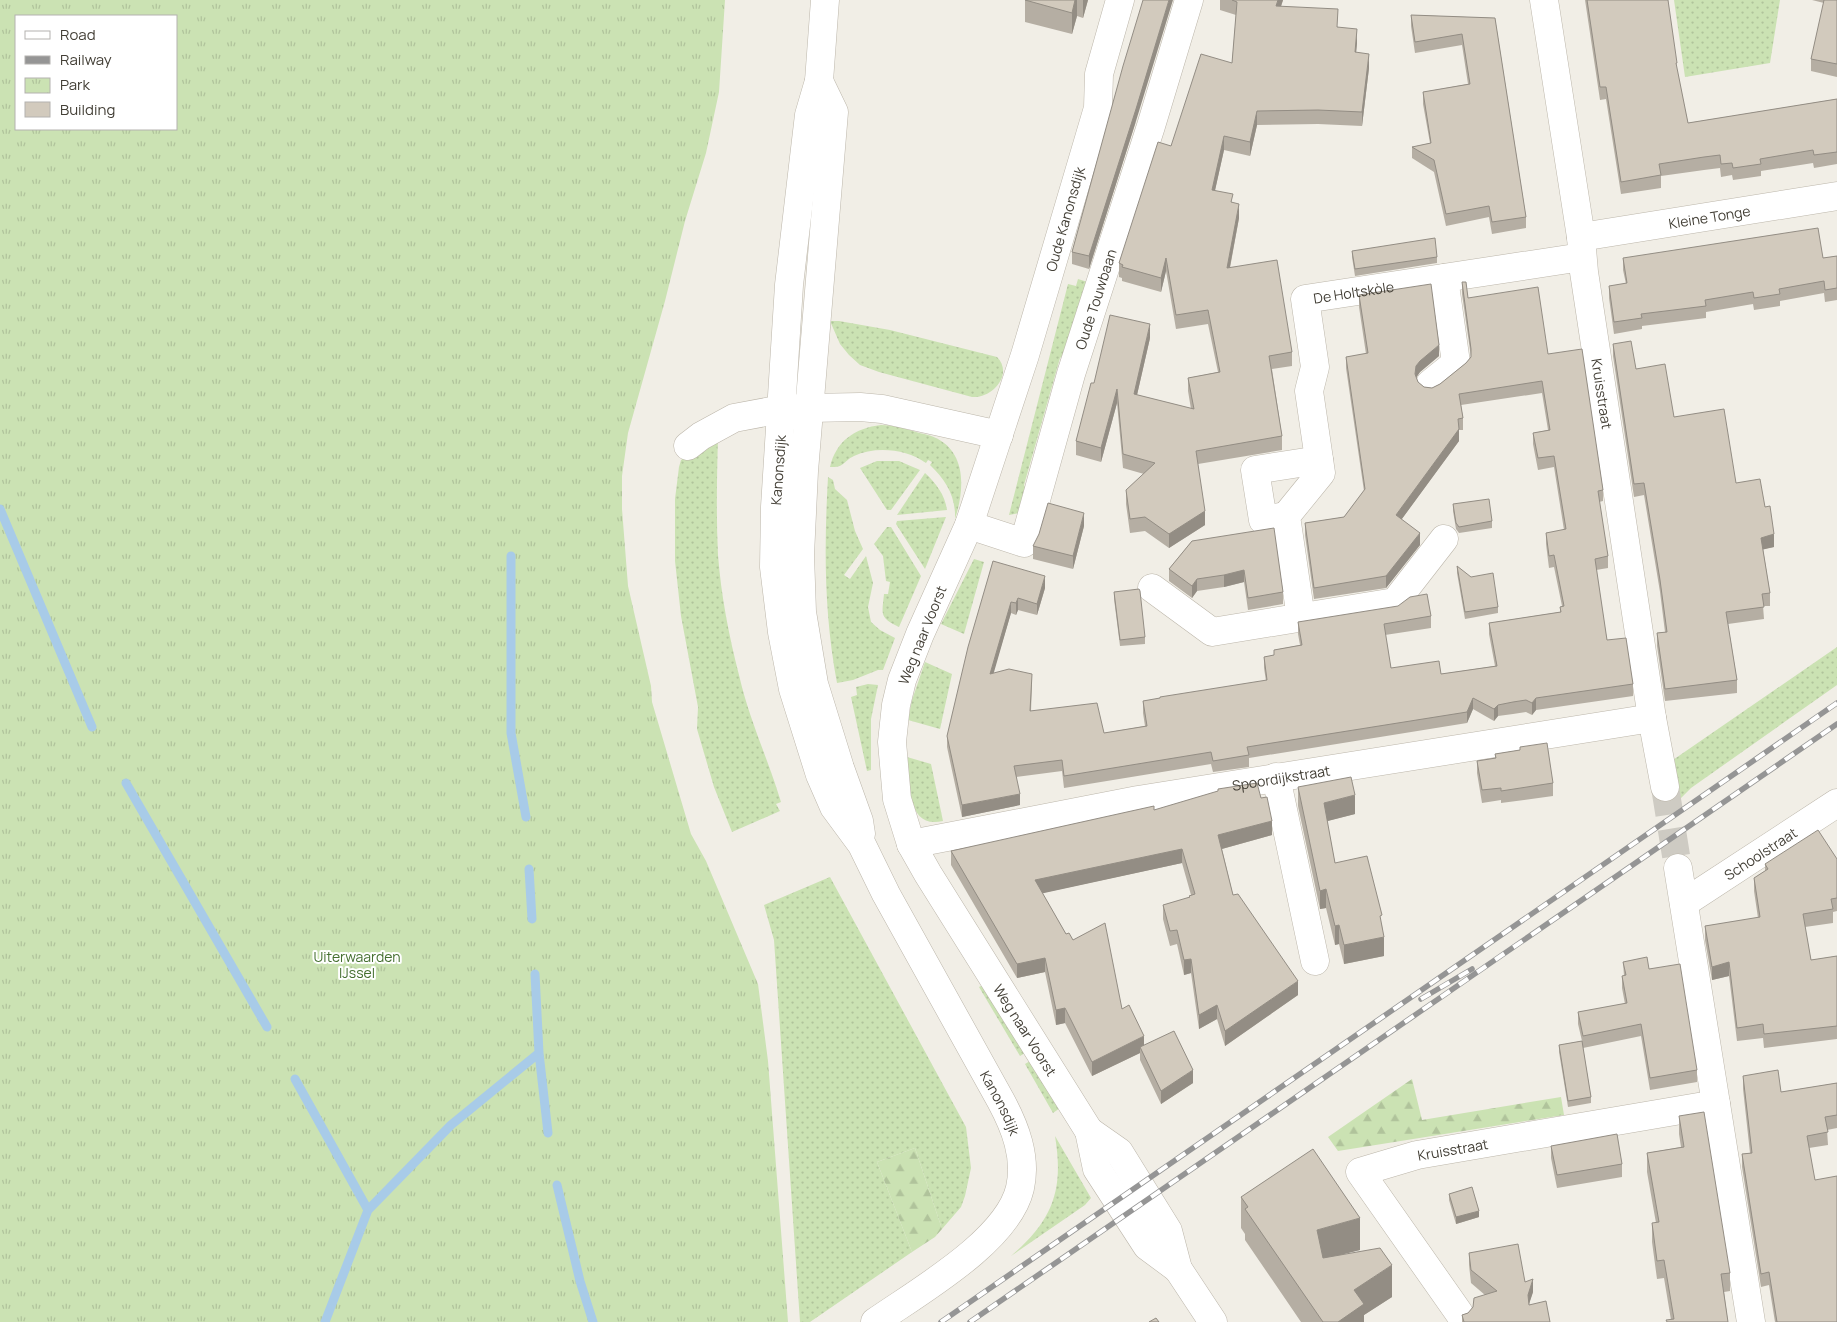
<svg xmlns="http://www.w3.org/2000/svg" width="1837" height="1322" font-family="Manrope,sans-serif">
	<defs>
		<pattern id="grass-dots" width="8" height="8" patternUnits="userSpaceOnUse" patternTransform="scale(1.25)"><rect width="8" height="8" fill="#cbe2b3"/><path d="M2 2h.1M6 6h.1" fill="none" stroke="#b0c39b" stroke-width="1.8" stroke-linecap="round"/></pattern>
		<pattern id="forest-firs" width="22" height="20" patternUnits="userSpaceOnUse" patternTransform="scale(1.25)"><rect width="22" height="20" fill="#cbe2b3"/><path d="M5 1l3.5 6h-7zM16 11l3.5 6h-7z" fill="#b0c39b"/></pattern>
		<pattern id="park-tufts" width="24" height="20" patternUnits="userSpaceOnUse" patternTransform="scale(1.25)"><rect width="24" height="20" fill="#cbe2b3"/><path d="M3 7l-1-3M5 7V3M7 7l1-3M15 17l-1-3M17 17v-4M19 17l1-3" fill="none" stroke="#b0c39b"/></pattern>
	</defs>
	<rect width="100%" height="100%" fill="#f1eee6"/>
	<path fill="url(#grass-dots)" d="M1674 0H1780L1770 63 1685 77Z
		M1078 279 1094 284 1075 345 1060 358 1024 485 1029 495 1019 513 1009 515 1068 284 1076 286Z
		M830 321H839L890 330 997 357C1014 374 992 399 972 397L879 372 860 365 849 355 840 344Z
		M881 425C893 425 904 428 916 432 923 434 931 435 938 439 967 455 964 491 955 519 956 497 946 480 930 465L932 462 928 460 926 463C906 449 876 446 854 456 843 461 845 468 830 467 836 441 855 428 881 425Z
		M718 436C717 475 716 515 718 555 721 595 729 636 739 675 749 719 768 759 781 802L776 804 780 811 732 832 714 787 697 729 698 707 681 616 675 561V499L679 467 681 460 705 443Z
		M877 461H899L920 470 891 510H887L860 468Z
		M925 473C936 483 945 495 947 510L897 515Z
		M828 477 833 480 835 489 847 500 855 531 863 549 844 575 850 579 866 556 873 583 868 607 871 622 880 630 895 638 883 670H878L853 680 837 683C824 613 824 548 828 477Z
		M946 517 925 569 896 524 897 521Z
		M887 527H891L921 576 899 627C879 617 882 615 884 594H888L890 582 886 581 883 556 874 544Z
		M974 559 984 562 964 634 941 624Z
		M1837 647V685L1691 788 1677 802 1670 762Z
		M925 662 952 674 940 729 908 720 912 700Z
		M868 684 878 685 871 719V770L867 771 851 697 857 695 856 687Z
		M907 757 931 764 943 821C906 830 909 781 907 757Z
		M830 877 966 1127 971 1168 965 1196 961 1207 942 1229 915 1148 877 1162 912 1252 810 1322H800L774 940 764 905Z
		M983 985 1025 1053 1020 1056 979 987Z
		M1030 1061 1060 1108 1053 1113 1025 1064Z
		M1055 1136 1091 1198 1085 1205 1011 1256C1053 1220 1064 1190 1055 1136Z"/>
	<path fill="url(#forest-firs)" d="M1412 1079 1422 1120 1561 1097 1564 1115 1338 1151 1328 1137Z
		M915 1148 942 1229 935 1237 912 1252 877 1162Z"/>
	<path fill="url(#park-tufts)" fill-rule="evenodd" d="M0 0H725L719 92 706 153 685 221 665 301 628 433 622 476V509L628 586 651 686 652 702 691 834 706 861 758 984 768 1061 788 1322H0ZM16 16H176V129H16Z"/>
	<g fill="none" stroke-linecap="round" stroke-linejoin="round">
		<path stroke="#a8cbe8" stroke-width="9" d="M0 509 92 727
			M511 556V733L526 817
			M126 783 267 1027
			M529 869 532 919
			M535 974 539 1053 548 1133
			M295 1079 368 1210
			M557 1185 580 1281 593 1322
			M325 1322 368 1210 451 1125 539 1053"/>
		<path stroke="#cecbc3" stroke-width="28" stroke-dasharray="28 14" stroke-linecap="butt" d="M1665 787 1678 868"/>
		<g stroke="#bcb6aa" stroke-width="29">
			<g id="minor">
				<path id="s1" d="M825 0 819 81 809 115 789 285 775 507 774 567 782 632 793 689 820 775 834 807 862 845 886 894 1001 1101C1015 1127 1027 1157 1020 1188 1008 1241 918 1292 875 1322"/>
				<path id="s2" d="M1120 0 1099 74 1098 108 1025 355 969 525 920 634 902 680 896 705 892 742 897 799 911 844 928 874 1089 1131 1097 1169 1147 1246 1178 1269"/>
				<path id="s3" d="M1544 0 1581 237 1584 272 1652 718 1665 787"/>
				<path d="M819 81 834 112 804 471 800 555 802 612 814 684 840 768 859 821 861 834"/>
				<path id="s4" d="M1581 237 1837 196"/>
				<path d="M1430 384 1456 363 1444 278"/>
				<path d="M688 446 701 436 734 418 782 409 809 408 860 407 882 409 999 435"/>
				<path d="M1286 516 1263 520 1255 470 1319 460"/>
				<path id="s5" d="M969 525 1024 543 1071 374 1151 126 1189 0"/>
				<path d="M1152 588 1212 632 1395 602 1444 539"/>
				<path id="s6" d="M1301 618 1286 516 1321 473 1309 391 1315 367 1305 299 1582 257"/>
				<path d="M1276 777 1315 961"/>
				<path id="s7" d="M911 844 1138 800 1652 718"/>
				<path id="s8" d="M1684 903 1837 803"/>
				<path d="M1716 1104 1751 1322"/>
				<path d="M1089 1131 1119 1152 1168 1231 1178 1269 1213 1322"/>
				<path id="s9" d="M1459 1313 1360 1172 1417 1155 1716 1104 1678 868"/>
			</g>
		</g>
		<use href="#minor" stroke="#fff" stroke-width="28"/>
		<g stroke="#959595" stroke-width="5.5">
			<path id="rail" d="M1421 999 1472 969
				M941 1322 1837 703
				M970 1322 1837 724"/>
		</g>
		<use href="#rail" stroke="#fff" stroke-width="4" stroke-dasharray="11" stroke-linecap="butt"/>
	</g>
	<path fill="#b5aea3" d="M1025 0H1088L1083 18 1077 16 1072 34 1025 22Z
		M1220 0H1283L1281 7 1338 27 1357 43 1356 52 1369 68 1362 126 1318 124 1257 125 1250 156 1224 150 1215 190 1233 203 1239 218 1230 268 1292 352V366L1272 369 1282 436V450L1198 464 1205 525 1169 548 1145 531 1130 533 1126 504V490L1144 474 1123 468 1117 403 1101 462 1076 455V441L1094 383 1150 338 1137 395 1191 409 1188 391V378L1218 372 1208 324 1176 329 1166 271 1161 292 1122 281V278L1119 277V263L1171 146 1232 63 1236 15 1220 10Z
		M1585 0H1668L1677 70 1688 123 1837 99V164L1814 168 1813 163 1761 171V176L1733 180 1732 175 1721 177 1720 168 1704 170 1661 176V188L1621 194 1606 99 1600 100Z
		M1812 0H1837V77L1811 71V59L1824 3Z
		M1411 15 1495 18 1526 217V228L1492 234 1489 217 1446 226 1434 172 1412 158V147L1430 143 1423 104V92L1468 84 1462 45 1415 53 1411 26Z
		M1136 121 1089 269 1072 264V252Z
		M1352 251 1437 257V263L1355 276 1352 257Z
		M1837 256V300L1825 302 1824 293 1780 301V306L1754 310 1753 304 1706 312V318L1642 326V329L1614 334 1609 298V286L1626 284 1623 270V258H1823Z
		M1462 282 1468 298 1548 354 1603 490V501L1599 502 1608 556V568L1596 570 1607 640 1633 684V696L1536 710 1532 715 1526 712 1513 714 1498 716 1494 721 1473 709 1467 723 1249 758V767L1213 772 1211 764 1064 788 1062 771 1016 777 1020 805 962 817 947 747V736L993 561 1045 588 1037 615 1018 610 1016 615 1011 613 993 673 1032 685 1031 711 1104 733 1145 726 1143 713V701L1266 681 1264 668V657L1274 655V650L1300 645 1298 634V622L1431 616V628L1385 635 1391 668 1441 674 1495 666 1489 634V623L1560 612V607L1562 606 1554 567 1549 568 1546 544V533L1564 530 1554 467 1538 470 1533 444V433L1548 430 1542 393 1461 405 1463 418V430H1459V441L1401 520 1420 545 1386 588 1314 599 1305 535V523L1344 517 1364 491 1346 368V357L1366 354 1359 307V295L1439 356 1420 372 1416 377 1418 382 1424 387 1432 388 1440 384 1466 363 1471 357 1462 294Z
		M1613 344 1636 369 1674 417 1736 483 1765 507 1774 547 1763 549 1770 593V606H1763L1764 619 1728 624 1737 680V693L1665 701 1657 646V633L1665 632 1660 592 1644 495 1634 497 1613 356Z
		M1453 504 1492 521V528L1459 533 1456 529 1453 511Z
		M1084 526 1073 569 1033 559V546Z
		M1192 541 1283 592V604L1248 610 1244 582 1224 587 1197 591 1192 598 1169 581V569Z
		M1457 566 1498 607V613L1465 619 1457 573Z
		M1114 592 1145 637V644L1120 646 1114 599Z
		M1520 747 1553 783V796L1501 803V800L1482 803 1477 773V761L1495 758V754L1520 750Z
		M1298 787 1355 814 1327 821 1335 863 1382 925 1384 956 1344 964 1339 944 1335 945 1326 908 1320 909 1298 806Z
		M1261 798 1272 835 1222 849 1233 895 1298 995 1225 1046 1217 1019 1199 1029 1191 973 1184 975 1177 944 1170 946 1163 919V905L1189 898V896L1191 895 1182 863 1042 893 1066 934 1073 940 1122 1009 1144 1045 1193 1083 1161 1104 1140 1060V1053L1092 1076 1065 1023 1056 1025 1045 972 1017 978 951 865V851L1154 810Z
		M1837 859V911L1833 912V923L1805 927 1811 960 1837 956V1039L1764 1048 1763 1038 1737 1041 1729 976 1712 980 1705 940V926L1758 918 1754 891V878L1765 871V864Z
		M1623 962 1649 969 1697 1070V1082L1650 1090 1641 1036 1583 1048 1591 1097V1103L1568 1107 1559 1052V1045L1582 1041 1578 1024V1012L1625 1004 1622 988V976H1624Z
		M1743 1076 1781 1092 1837 1083V1128L1827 1130 1828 1145 1809 1148 1837 1322H1775L1769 1285 1761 1287 1742 1167V1154L1750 1153 1743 1089Z
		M1679 1116 1730 1273V1291L1724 1292 1728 1322 1671 1320 1664 1278 1657 1279 1652 1242V1223H1656L1647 1172V1153L1681 1147 1679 1134Z
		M1551 1146 1622 1164V1177L1557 1188 1551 1158Z
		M1449 1194 1479 1217 1456 1224 1449 1200Z
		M1241 1197 1360 1250 1342 1254 1392 1297 1364 1315V1322H1301L1245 1240V1234L1241 1228Z
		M1469 1253 1525 1282 1533 1292 1529 1304V1305L1550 1322H1462V1315L1468 1313 1485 1295 1471 1283 1469 1265Z"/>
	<path fill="#938d84" d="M1075 0H1077V16L1072 34V13Z
		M1083 0H1088L1083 18Z
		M1169 0H1173L1136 121 1089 269V256Z
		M1278 0H1283L1276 20V6Z
		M1357 29V43L1355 65V52Z
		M1369 54V68L1362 126V112Z
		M1257 111V125L1250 156V142Z
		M1224 136V150L1212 204V190Z
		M1239 204V218L1227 282V268Z
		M1166 258V271L1161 292V278Z
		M1150 324V338L1134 408V394Z
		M1439 345V356L1420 372 1416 378 1415 374 1416 366 1420 361Z
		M1117 389V403L1101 462V448Z
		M1459 429V441L1396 527V515Z
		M1205 511V525L1169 548V534Z
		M1084 513V526L1073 569V556Z
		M1420 533V545L1386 588V576Z
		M1774 534V547L1761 550V538Z
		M1244 570V582L1224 587V575Z
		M1045 576V588L1037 615V604Z
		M1197 579V591L1192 598V586Z
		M1018 598V610L1016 615V603Z
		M1011 602V613L990 686V674Z
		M1473 698V709L1467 723V712Z
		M1536 698V710L1532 715V703Z
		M1498 705V716L1494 721V709Z
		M1020 794V805L962 817V805Z
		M1355 795V814L1324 822V803Z
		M1272 821V835L1218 850V835Z
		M1182 849V863L1035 895V880Z
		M1326 889V908L1320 909V891Z
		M1339 925V944L1335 945V926Z
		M1384 937V956L1344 964V945Z
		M1045 958V972L1017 978V964Z
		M1191 959V973L1184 975V960Z
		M1729 962V976L1712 980V967Z
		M1298 981V995L1225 1046V1031Z
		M1217 1005V1019L1199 1029V1015Z
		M1065 1008V1023L1056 1025V1010Z
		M1144 1036V1051L1140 1047V1053L1092 1076V1062Z
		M1193 1070V1083L1161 1104V1091Z
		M1479 1211V1217L1456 1224V1217Z
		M1360 1218V1250L1317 1261V1230Z
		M1392 1265V1297L1364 1315V1322H1338L1354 1290Z
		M1533 1279V1292L1528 1307V1295Z"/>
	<path fill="#d2cabd" stroke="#938d84" d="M1025 0H1075L1072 13Z
		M1143 0H1169L1136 109 1089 256 1072 252 1123 66Z
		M1232 0H1278L1276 6 1338 9 1337 27 1357 29 1355 52 1369 54 1362 112 1318 110 1257 111 1250 142 1224 136 1212 190 1233 194 1231 202 1239 204 1227 268 1277 260 1292 352 1269 356 1282 436 1196 451 1205 511 1169 534 1145 517 1130 519 1126 490 1155 463 1123 454 1117 389 1101 448 1076 441 1091 383H1094L1110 315 1150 324 1134 394 1194 409 1188 378 1220 372 1208 310 1176 315 1166 258 1161 278 1122 267 1123 265 1119 263 1158 142 1171 146 1201 54 1232 63 1237 2Z
		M1587 0H1668L1677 63H1676L1688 123 1837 99V152L1814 155 1813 150 1760 159 1761 164 1733 168 1732 163 1721 164 1720 155 1704 157 1659 164 1661 175 1621 182 1606 87H1600Z
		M1824 0H1837V64L1811 59Z
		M1411 15 1495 18 1526 217 1492 222 1489 206 1446 214 1434 160 1412 147 1431 143 1423 92 1470 84 1462 34 1415 42Z
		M1818 228 1823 258 1837 256V288L1825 290 1824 281 1779 289 1780 294 1754 298 1753 292 1705 300 1706 306 1641 314 1642 318 1614 322 1609 286 1627 283 1623 258Z
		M1435 238 1437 257 1355 269 1352 251Z
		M1462 282H1466L1468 298 1538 287 1548 354 1582 349 1603 490 1598 491 1608 556 1595 559 1607 640 1626 638 1633 684 1536 698 1532 703 1526 700 1513 702 1498 705 1494 709 1473 698 1467 712 1247 747 1249 755 1213 761 1211 752 1064 776 1062 760 1014 766 1020 794 962 805 947 736 968 647 993 561 1045 576 1037 604 1018 598 1016 603 1011 602 990 674 1009 669 1032 674 1030 711 1097 703 1104 733 1147 726 1143 701 1160 698V697L1267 680 1264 657 1274 655V650L1302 645 1298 622 1398 606 1410 597 1427 594 1431 616 1384 624 1391 668 1439 661 1441 674 1497 666 1489 623 1561 612 1560 607 1564 606 1554 555 1549 556 1546 533 1566 529 1554 456 1538 458 1533 433 1550 430 1542 381 1459 394 1463 418 1458 419 1459 429 1396 515 1420 533 1386 576 1314 588 1305 523 1344 517 1365 489 1346 357 1368 353 1359 295 1431 284 1439 345 1420 361 1416 366 1415 374 1418 382 1424 387 1432 388 1440 384 1466 363 1471 357V349Z
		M1631 341 1636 369 1665 364 1674 417 1724 409 1736 483 1760 479 1765 507 1770 506 1774 534 1761 538 1770 593 1762 594 1764 607 1726 612 1737 680 1665 689 1657 633 1667 632 1660 580 1644 483 1634 484 1613 344Z
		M1489 499 1492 521 1459 527 1456 523 1453 504Z
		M1048 503 1084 513 1073 556 1033 546 1039 534Z
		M1274 528 1283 592 1248 598 1244 570 1224 575 1197 579 1192 586 1169 569 1192 541Z
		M1457 566 1471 577 1493 573 1498 607 1465 612Z
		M1139 589 1140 591 1145 637 1120 640 1114 592Z
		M1547 743 1553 783 1501 791V788L1482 790 1477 761 1496 758 1495 754 1520 750V747Z
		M1351 777 1355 795 1324 803 1335 863 1367 856 1382 915 1380 916 1384 937 1344 945 1339 925 1335 926 1326 889 1320 891 1298 787Z
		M1257 783 1261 798 1267 797 1272 821 1218 835 1233 895 1238 894 1298 981 1225 1031 1217 1005 1199 1015 1191 959 1184 960 1177 930 1170 931 1163 905 1190 897 1189 896 1195 894 1182 849 1035 880 1066 934 1069 933 1073 940 1105 923 1122 1009 1129 1005 1144 1036 1092 1062 1065 1008 1056 1010 1045 958 1017 964 951 851 1154 806V810L1218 791V789Z
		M1818 830 1837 859V898L1831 899 1833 909 1803 914 1811 960 1837 956V1026L1764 1034 1763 1024 1737 1028 1729 962 1712 967 1705 926 1760 917 1754 878 1768 869 1765 864Z
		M1647 957 1649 969 1680 964 1697 1070 1650 1078 1641 1024 1583 1036 1578 1012 1627 1003 1622 976 1626 975 1623 962Z
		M1174 1031 1193 1070 1161 1091 1140 1047Z
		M1582 1041 1591 1097 1568 1101 1559 1045Z
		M1778 1070 1781 1092 1837 1083V1115L1825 1117 1828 1132 1807 1136 1815 1180 1837 1176V1322H1777L1769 1272 1761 1274 1742 1154 1752 1153 1743 1076Z
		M1704 1112 1730 1273 1721 1274 1728 1322H1667L1666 1320 1674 1319 1664 1260 1657 1261 1652 1223 1659 1222 1647 1153 1684 1147 1679 1116Z
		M1617 1134 1622 1164 1557 1175 1551 1146Z
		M1313 1149 1360 1218 1317 1230 1323 1258 1380 1248 1392 1265 1354 1290 1364 1304 1338 1322H1323L1245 1209 1248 1207 1241 1197Z
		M1472 1187 1479 1211 1456 1217 1449 1194Z
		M1518 1244 1525 1282 1533 1279 1528 1295 1529 1305 1546 1301 1550 1322H1464L1462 1315 1468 1313 1473 1307 1474 1298 1497 1291 1471 1270 1469 1253Z
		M1156 1318 1159 1322H1149Z"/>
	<g text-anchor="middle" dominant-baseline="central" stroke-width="4" stroke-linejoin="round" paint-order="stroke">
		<g font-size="14" fill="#433f36" stroke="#fff">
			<text stroke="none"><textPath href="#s4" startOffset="130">Kleine Tonge</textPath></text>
			<text transform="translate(1065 219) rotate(-74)">Oude Kanonsdijk</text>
			<text stroke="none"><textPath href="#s6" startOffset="384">De Holtskòle</textPath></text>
			<text stroke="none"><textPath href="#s5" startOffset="312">Oude Touwbaan</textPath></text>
			<text stroke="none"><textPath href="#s3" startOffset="398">Kruisstraat</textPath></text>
			<text transform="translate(778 470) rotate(-86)">Kanonsdijk</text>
			<text transform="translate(922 635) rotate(-68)">Weg naar Voorst</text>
			<text stroke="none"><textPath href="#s7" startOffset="376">Spoordijkstraat</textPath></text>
			<text stroke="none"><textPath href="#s8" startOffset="91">Schoolstraat</textPath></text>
			<text stroke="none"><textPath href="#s2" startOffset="1102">Weg naar Voorst</textPath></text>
			<text stroke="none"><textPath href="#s1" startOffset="1159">Kanonsdijk</textPath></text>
			<text stroke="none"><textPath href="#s9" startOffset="268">Kruisstraat</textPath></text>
		</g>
		<g font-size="14" fill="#456f30" stroke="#fff">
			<text x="357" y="956">Uiterwaarden<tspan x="357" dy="16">IJssel</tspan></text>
		</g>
	</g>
	<rect x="15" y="15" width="162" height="115" fill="#ffffff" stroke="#b4b2af"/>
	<rect x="25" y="31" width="25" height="8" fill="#ffffff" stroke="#b4b2af"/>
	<text x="60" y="40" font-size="15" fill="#433f36">Road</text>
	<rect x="25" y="56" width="25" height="8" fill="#959595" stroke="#b4b2af"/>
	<text x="60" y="65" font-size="15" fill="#433f36">Railway</text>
	<rect x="25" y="78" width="25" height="15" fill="url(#park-tufts)" stroke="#b4b2af"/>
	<text x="60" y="90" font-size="15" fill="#433f36">Park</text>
	<rect x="25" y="102" width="25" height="15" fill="#d2cabd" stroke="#b4b2af"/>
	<text x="60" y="115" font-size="15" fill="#433f36">Building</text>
</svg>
